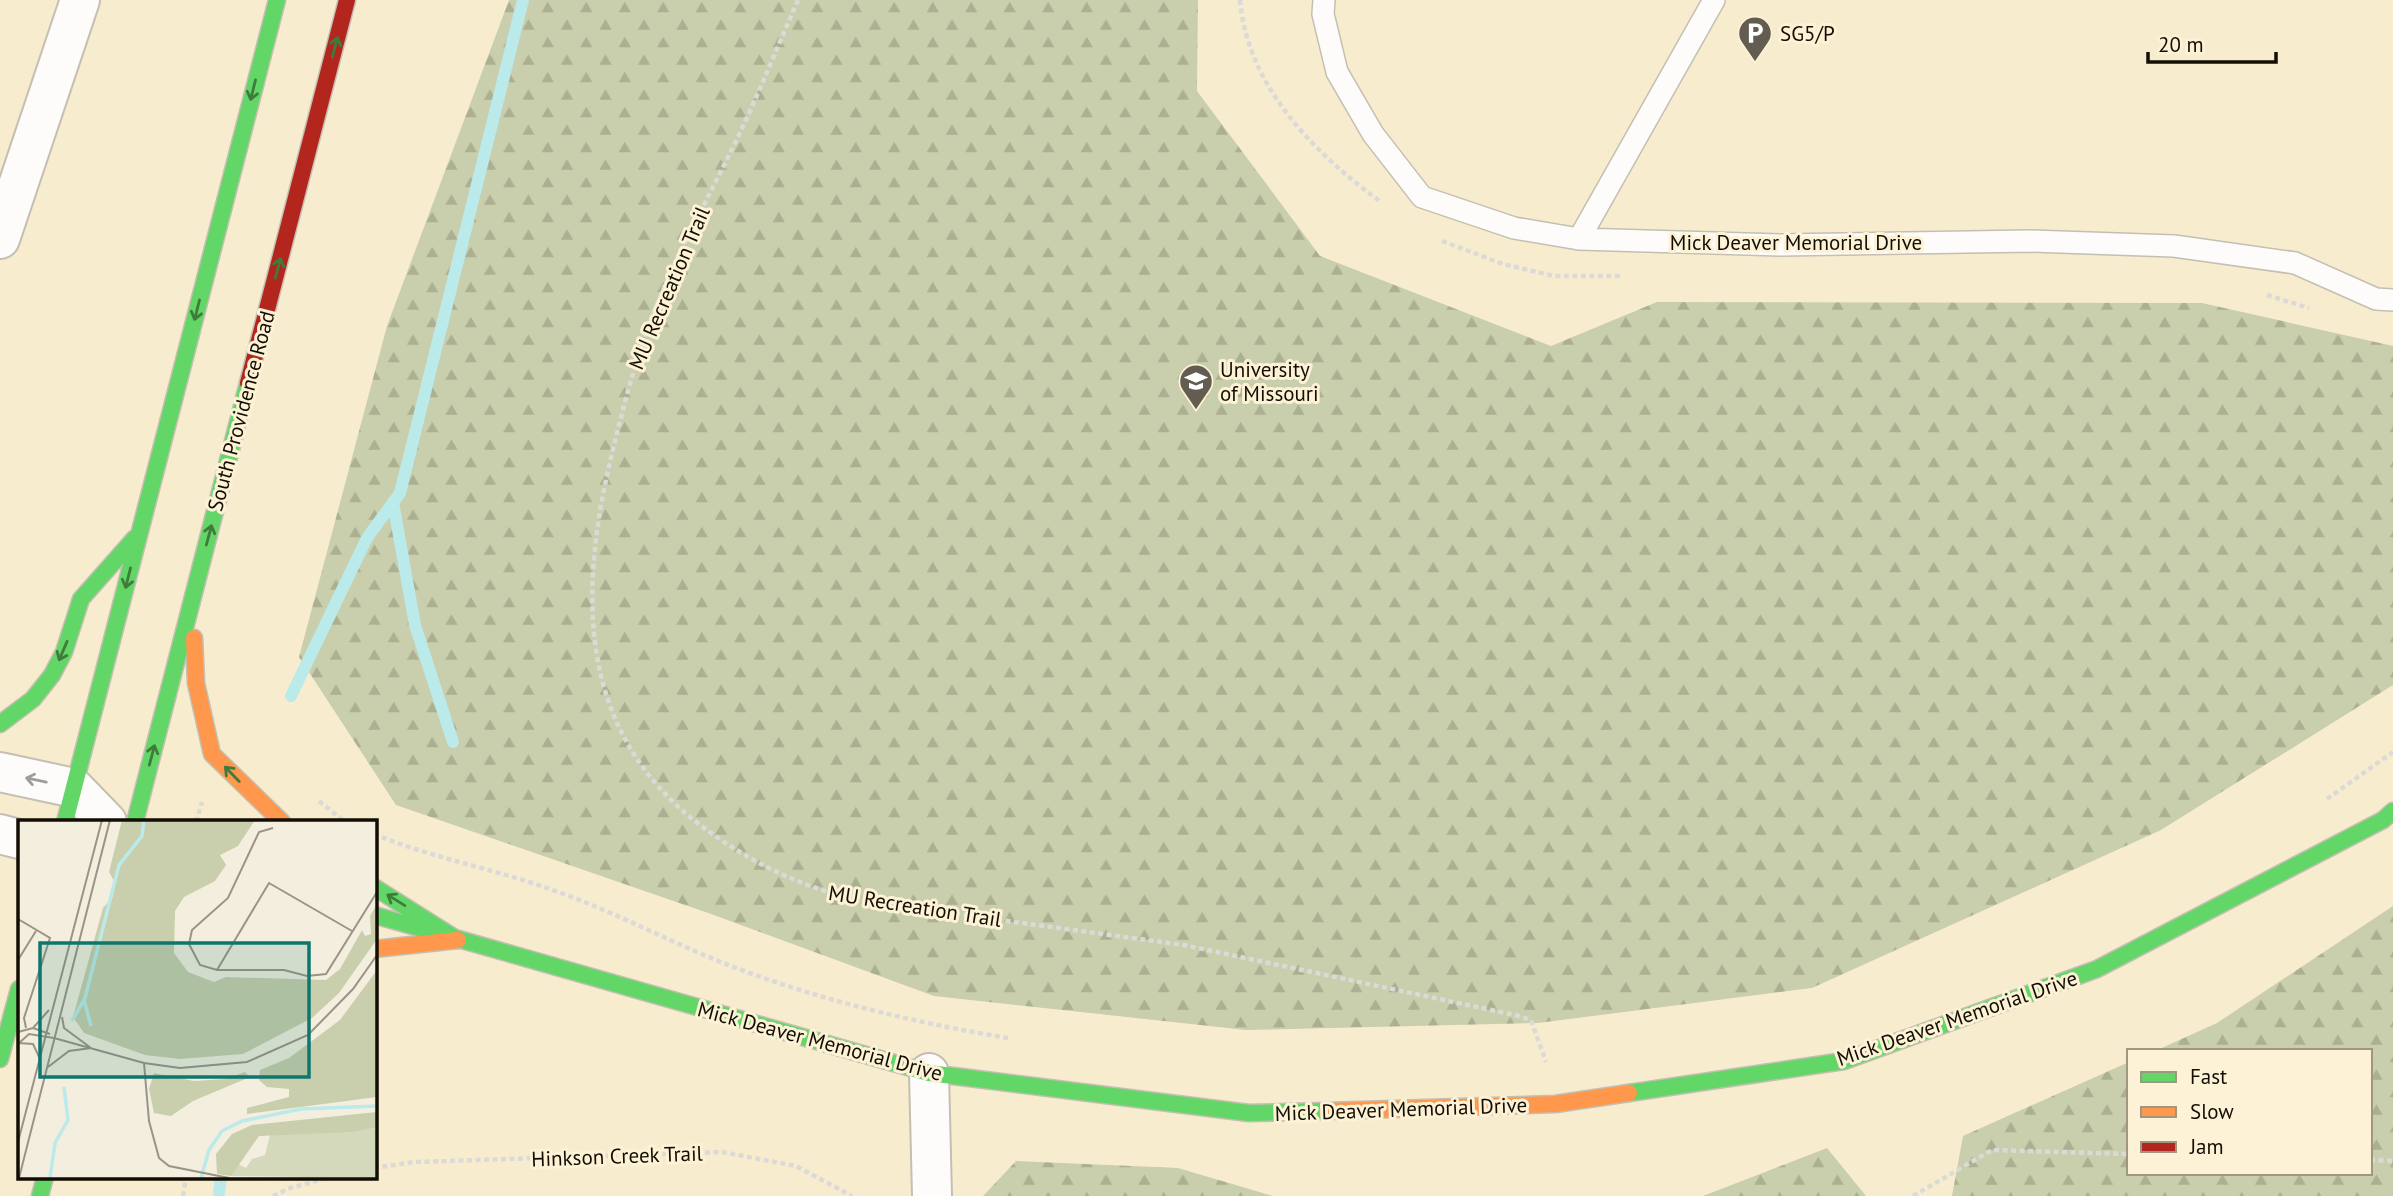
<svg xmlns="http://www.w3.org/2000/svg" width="2393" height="1196" font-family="'PT Sans',sans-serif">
	<defs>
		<pattern id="forest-firs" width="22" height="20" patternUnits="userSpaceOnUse" patternTransform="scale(1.75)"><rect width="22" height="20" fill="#c9ceac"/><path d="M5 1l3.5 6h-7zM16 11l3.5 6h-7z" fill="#acb092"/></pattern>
	</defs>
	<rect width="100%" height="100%" fill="#f4eedf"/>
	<path fill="#f8ecce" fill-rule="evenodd" d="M0 0H2393V1196H0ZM19 822H374V1177H19ZM2129 1051H2370V1173H2129Z"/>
	<path fill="url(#forest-firs)" d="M509 0H1198L1197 91 1320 256 1551 346 1657 302 2202 303 2393 346V685L2161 830 1812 988 1538 1023 1246 1030 934 996 711 914 396 805 299 657 387 326Z
		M2393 906V1196H1952L1963 1136 2129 1062V1173H2370V1051H2155L2217 1023Z
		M1827 1148 1866 1196H1703Z
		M1016 1161 1178 1168 1273 1196H983Z"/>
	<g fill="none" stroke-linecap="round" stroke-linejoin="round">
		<path stroke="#bbeaea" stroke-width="12" d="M393 502 415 625 453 742
			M291 696 367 538 400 493 523 0
			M219 1193 221 1177"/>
		<g stroke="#c4bfb2" stroke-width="24">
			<path id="lane" d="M1324 0 1323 14 1337 72 1373 134 1422 197 1514 228 1579 239 1781 245 2030 241 2174 246 2295 263 2376 299 2393 300
				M1579 239 1714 0"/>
		</g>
		<g stroke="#c4bfb2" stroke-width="42">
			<path id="street" d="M0 239 80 0
				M0 772 74 788 107 822
				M0 834 19 839
				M929 1073 932 1196"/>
		</g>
		<g stroke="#c4bfb2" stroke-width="19">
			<path id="fast" d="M0 724 33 699 52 675 64 652 81 599 135 538
				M65 822 277 0
				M135 822 248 383
				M374 887 458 940
				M374 915 929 1073 1249 1113 1327 1111
				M0 1059 19 989
				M1629 1093 1844 1061 2097 969 2383 820 2393 811
				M40 1196 45 1177"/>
		</g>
		<g stroke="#c4bfb2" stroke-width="19">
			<path id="slow" d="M194 638 196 683 212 754 282 822
				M374 949 458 940
				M1327 1111 1555 1104 1629 1093"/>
		</g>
		<g stroke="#c4bfb2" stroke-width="19">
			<path id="jam" d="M248 383 347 0"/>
		</g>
		<path stroke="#dcdad6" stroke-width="4.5" stroke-dasharray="5 3.5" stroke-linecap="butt" d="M798 0C780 41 763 83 744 124 718 180 687 234 663 290 641 340 627 392 614 445 579 586 573 728 700 825 751 863 799 886 860 901L1184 945 1515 1015 1531 1020 1546 1062
			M1240 0C1247 86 1315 154 1381 202
			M1442 241 1503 264 1554 276H1620
			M2267 295 2309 308
			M2327 799 2393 752
			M319 801 345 822
			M196 822 202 802
			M374 834C435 859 500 870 561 893 619 914 674 944 731 966 819 1000 916 1023 1008 1038
			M2370 1160 2393 1161
			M374 1168 415 1162 722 1152 796 1166 852 1196
			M183 1196 186 1177
			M273 1196 290 1188 331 1177
			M1913 1196 1992 1150 2129 1154"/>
		<use href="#lane" stroke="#fdfcfa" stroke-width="21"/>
		<use href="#street" stroke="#fdfcfa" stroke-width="38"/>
		<use href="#fast" stroke="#63d668" stroke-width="16"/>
		<use href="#slow" stroke="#ff974d" stroke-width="16"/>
		<use href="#jam" stroke="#b3261e" stroke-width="16"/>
	</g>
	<defs><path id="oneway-shaft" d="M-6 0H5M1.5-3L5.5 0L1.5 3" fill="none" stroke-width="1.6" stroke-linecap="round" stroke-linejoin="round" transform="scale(1.75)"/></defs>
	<g stroke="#3f7c3b">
		<use href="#oneway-shaft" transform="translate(335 47) rotate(-75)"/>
		<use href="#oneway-shaft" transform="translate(253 90) rotate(104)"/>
		<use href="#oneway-shaft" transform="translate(278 268) rotate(-75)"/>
		<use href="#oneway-shaft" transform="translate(197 310) rotate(104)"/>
		<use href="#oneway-shaft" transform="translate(209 535) rotate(-75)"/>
		<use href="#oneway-shaft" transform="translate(128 578) rotate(104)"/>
		<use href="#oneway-shaft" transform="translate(63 651) rotate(113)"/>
		<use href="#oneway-shaft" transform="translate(152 755) rotate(-75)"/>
		<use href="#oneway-shaft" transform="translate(232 774) rotate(-134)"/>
		<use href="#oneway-shaft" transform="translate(396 900) rotate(-148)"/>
	</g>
	<use stroke="#9f9d98" href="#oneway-shaft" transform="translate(36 780) rotate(-168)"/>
	<defs>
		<g id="parking-pin" transform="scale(1.75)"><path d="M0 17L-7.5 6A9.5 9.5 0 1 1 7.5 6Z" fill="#625c51" stroke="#fdf2d6"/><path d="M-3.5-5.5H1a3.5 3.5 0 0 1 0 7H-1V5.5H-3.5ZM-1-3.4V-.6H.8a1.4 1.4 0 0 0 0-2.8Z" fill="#fff"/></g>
		<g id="university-pin" transform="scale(1.75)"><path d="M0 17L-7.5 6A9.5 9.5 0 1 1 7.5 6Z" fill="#625c51" stroke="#fdf2d6"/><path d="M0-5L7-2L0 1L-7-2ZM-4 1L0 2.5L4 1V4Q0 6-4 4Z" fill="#fff"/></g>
	</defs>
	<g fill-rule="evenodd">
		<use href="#parking-pin" x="1755" y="33"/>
		<use href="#university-pin" x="1196" y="381"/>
	</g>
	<g text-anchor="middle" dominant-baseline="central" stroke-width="6" stroke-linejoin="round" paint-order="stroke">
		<g font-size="21" fill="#130e04" stroke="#fdf2d6" text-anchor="start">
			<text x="1780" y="33">SG5/P</text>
			<text x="1220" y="369">University<tspan x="1220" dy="24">of Missouri</tspan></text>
		</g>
		<g font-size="21" fill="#130e04" stroke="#fdf2d6">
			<text x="1796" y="242">Mick Deaver Memorial Drive</text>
			<text transform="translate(669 288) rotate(-67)">MU Recreation Trail</text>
			<text transform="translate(241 411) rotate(-75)">South Providence Road</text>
			<text transform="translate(915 906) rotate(9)">MU Recreation Trail</text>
			<text transform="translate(1957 1018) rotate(-19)">Mick Deaver Memorial Drive</text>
			<text transform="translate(820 1041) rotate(15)">Mick Deaver Memorial Drive</text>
			<text transform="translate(1401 1109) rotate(-2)">Mick Deaver Memorial Drive</text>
			<text transform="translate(617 1156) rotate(-2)">Hinkson Creek Trail</text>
		</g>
	</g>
	<g transform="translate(18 820)">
		<rect width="359" height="359" fill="#f4eedf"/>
		<path d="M359 307V358L213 356 218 343 228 348 234 339 247 335 252 315Z" fill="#d5d9bb"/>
		<path d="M104 0H237L220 26 202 35 208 45 197 61 166 77 157 91 156 133 170 152 196 162 208 157 308 160 322 149 344 110 347 116 353 114 352 96 359 84V119L321 173 294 198 225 234 162 239 127 235 66 213 55 197 85 88 95 77 97 63 91 52ZM359 150V277L229 294V288L271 277V269L249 267 241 260 242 250 271 238 322 200ZM227 252 232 257 175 281 153 296 136 293 131 269 136 253 176 261 208 259ZM359 292V307L334 312 241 316 213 356 199 354 198 334 214 314 234 305Z" fill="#c9ceac"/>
		<path fill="none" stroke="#bbeaea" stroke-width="3.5" d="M66 180 73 206M54 201 67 178 101 45 124 16 126 0M32 358 37 323 50 300 46 267M183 358 191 330 204 311 224 301 283 289 359 286"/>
		<path fill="none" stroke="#9a9487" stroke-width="2" d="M255 8 241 12 210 78 174 110 171 124 182 145 199 150H266L289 156 308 154 359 72M0 99 32 118 6 198 8 208M0 140 18 111M199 150 251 63 334 111M44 197 46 208 73 228M15 208 31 190M0 212 15 208 32 214M0 223 15 224 22 239M0 224 11 214 36 218 126 243 162 248 229 242 290 215 335 169 359 135M126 243 131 301 141 338 151 346 211 358M30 247 51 231 73 228M0 322 84 0M1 358 92 0"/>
		<path fill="#0f766e" fill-opacity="0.15" stroke="#0f766e" stroke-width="3.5" d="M22 123H291V257H22Z"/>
		<rect width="359" height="359" fill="none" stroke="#130e04" stroke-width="3.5"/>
	</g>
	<rect x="2127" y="1049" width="245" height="126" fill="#fdf2d6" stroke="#9f9782" stroke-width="2"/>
	<rect x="2141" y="1072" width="35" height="10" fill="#63d668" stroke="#9f9782" stroke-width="2"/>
	<text x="2190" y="1084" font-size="21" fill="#130e04">Fast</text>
	<rect x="2141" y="1107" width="35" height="10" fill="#ff974d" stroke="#9f9782" stroke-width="2"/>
	<text x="2190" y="1119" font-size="21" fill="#130e04">Slow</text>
	<rect x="2141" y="1142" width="35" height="10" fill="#b3261e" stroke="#9f9782" stroke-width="2"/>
	<text x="2190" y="1154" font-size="21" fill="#130e04">Jam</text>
	<path d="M2148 52v10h128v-10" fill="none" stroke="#130e04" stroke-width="3.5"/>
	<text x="2158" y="52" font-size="21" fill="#130e04" stroke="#fdf2d6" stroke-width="5" paint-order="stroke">20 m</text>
</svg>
